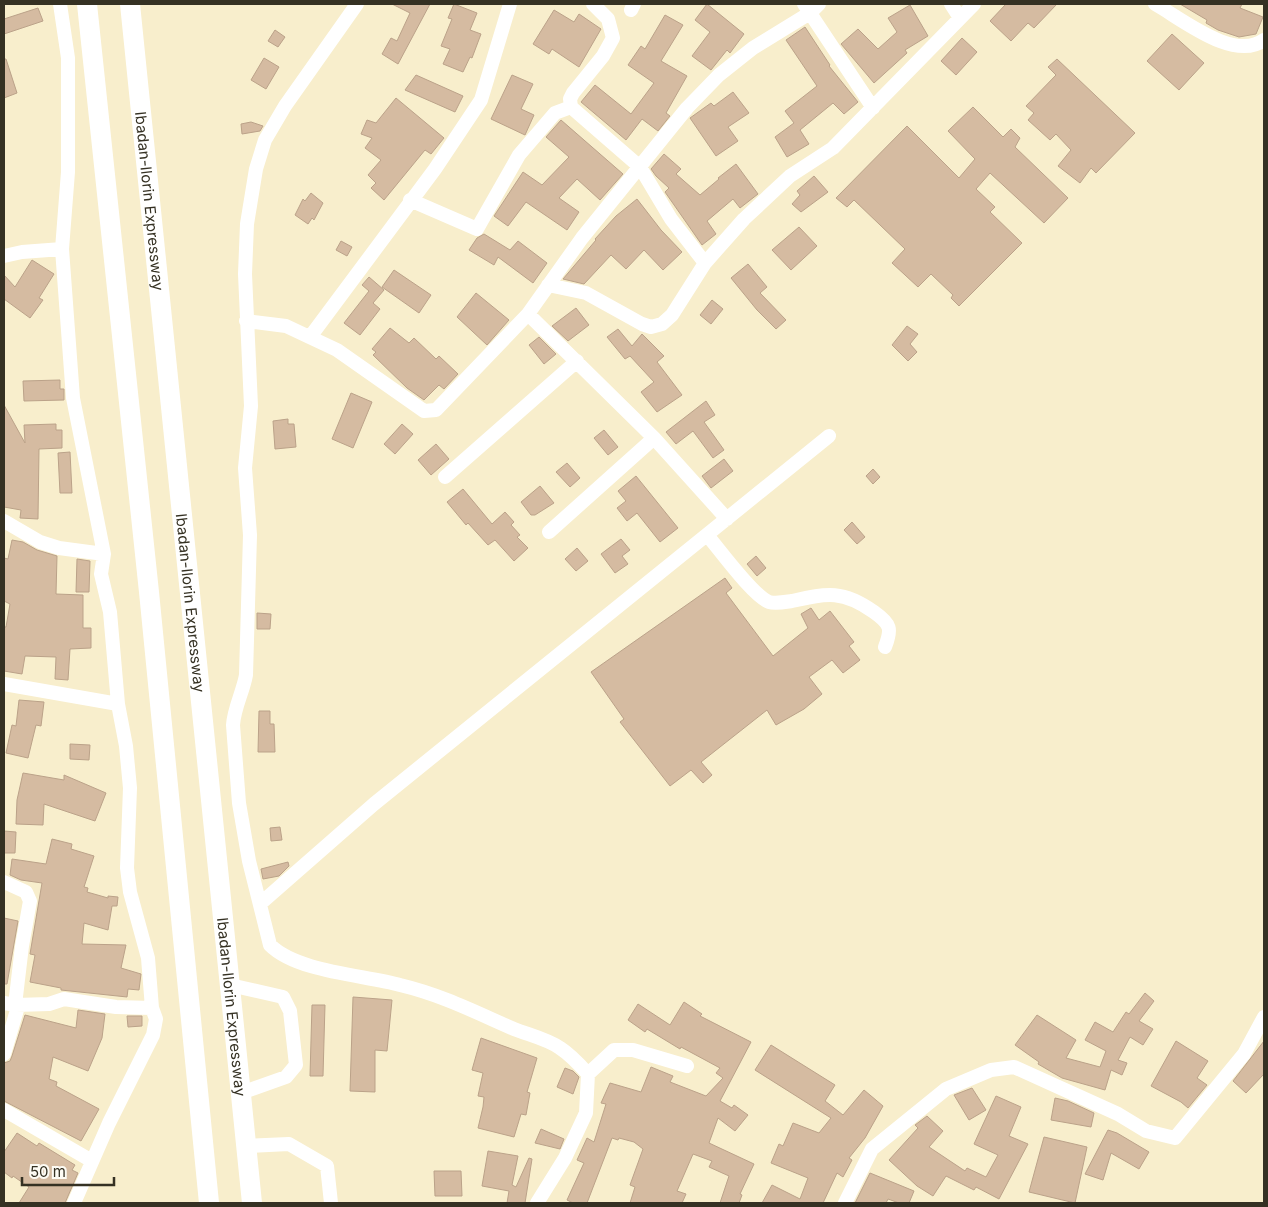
<svg xmlns="http://www.w3.org/2000/svg" width="1268" height="1207" font-family="Inter,sans-serif">
	<rect width="100%" height="100%" fill="#f8eecc"/>
	<path fill="#d5bba1" stroke="#bba289" d="M392 4H430L398 64 382 54 391 38 397 41 410 13Z
		M454 4 477 13 470 30 481 34 472 58 470 57 463 72 443 64 450 49 441 46 452 19 448 18Z
		M707 4 744 34 730 53 727 50 711 70 692 56 710 32 695 20Z
		M1006 4H1057L1034 28 1028 23 1011 41 990 21Z
		M1180 4H1242L1240 8 1263 17 1256 34 1239 37 1218 30 1206 23 1207 20Z
		M910 5 928 36 905 50 907 53 874 83 841 44 858 29 878 49 897 32 888 18Z
		M38 8 43 21 4 34V19Z
		M554 10 574 22 579 14 601 29 579 67 552 49 549 54 533 44Z
		M665 15 683 25 661 61 687 76 666 113 670 116 658 131 642 119 626 140 581 102 595 85 631 114 654 83 628 65 641 46 645 49Z
		M805 27 830 65 829 66 858 102 844 114 833 103 800 130 809 144 787 157 775 137 794 123 785 111 817 86 786 40Z
		M275 30 285 37 278 47 268 41Z
		M1172 34 1204 63 1179 90 1147 61Z
		M962 38 977 52 956 75 941 61Z
		M264 58 279 67 266 89 251 80Z
		M4 59H6L17 93 4 98Z
		M1057 59 1135 133 1096 173 1091 168 1080 183 1058 166 1071 150 1056 134 1050 140 1028 120 1034 113 1026 106 1056 75 1048 67Z
		M416 75 463 96 455 112 405 90Z
		M512 75 533 84 521 109 534 115 525 135 491 119Z
		M733 92 749 113 728 127 738 141 716 156 690 118 711 103 714 106Z
		M396 98 444 138 431 154 425 150 384 200 371 188 376 183 368 175 381 160 365 148 372 138 361 134 367 120 376 123Z
		M973 107 1003 137 1011 129 1020 138 1015 147 1068 198 1044 223 990 173 976 189 995 207 990 212 1022 243 959 306 951 298 953 295 931 274 918 287 892 263 905 249 854 200 847 207 836 198 907 126 959 178 975 159 948 131Z
		M561 120 623 174 600 200 577 179 559 198 579 212 567 230 526 202 508 226 494 216 523 172 542 185 569 157 546 137Z
		M251 122 263 126 260 131 242 134 241 124Z
		M664 154 681 169 676 174 700 195 719 179 718 178 736 164 758 194 740 208 733 199 707 221 716 234 702 245 665 192 669 188 656 176 651 169Z
		M814 176 828 192 801 212 792 204 800 195 797 191Z
		M311 193 323 203 314 220 312 218 308 224 295 215 303 199 305 201Z
		M637 199 661 230 682 252 663 270 644 250 626 269 611 255 584 284 563 279 596 240 595 239 616 216Z
		M799 227 817 246 791 270 772 250Z
		M484 234 510 250 518 241 547 263 533 283 498 257 494 265 469 250 477 238Z
		M341 241 352 247 347 256 336 250Z
		M32 260 54 274 39 298 43 300 30 318 4 299V275L15 287Z
		M748 264 767 287 760 293 786 320 776 329 757 310 731 278Z
		M394 270 431 295 419 313 382 287Z
		M369 277 384 290 373 303 380 309 360 335 344 323 369 291 362 285Z
		M476 293 509 320 487 345 457 317Z
		M712 300 723 309 711 324 700 315Z
		M576 308 589 325 568 341 552 326Z
		M907 326 918 334 910 344 917 352 908 361 892 345Z
		M390 328 409 343 414 338 436 359 439 356 458 374 444 389 439 385 424 400 407 388 373 355 376 352 372 349Z
		M618 329 632 346 642 334 664 356 657 362 682 395 657 412 641 392 654 382 630 356 625 359 607 337Z
		M539 337 556 354 544 364 529 345Z
		M60 380V389H64V400L24 401 23 381Z
		M351 393 372 402 353 448 332 439Z
		M706 401 715 415 704 422 724 450 713 458 693 431 676 444 666 432Z
		M4 405 25 443 24 425 56 424V430H62V448L39 449 38 519 20 518 21 510 4 507Z
		M288 419V424H294L296 447 275 449 273 421Z
		M402 424 413 434 395 454 384 444Z
		M604 430 618 447 608 455 594 438Z
		M436 444 449 459 431 475 418 460Z
		M70 452 72 493H60L58 453Z
		M724 459 733 471 711 488 702 476Z
		M567 463 580 478 570 487 556 472Z
		M873 469 880 477 873 484 866 476Z
		M636 476 678 528 660 542 637 513 627 521 617 508 626 501 618 491Z
		M540 486 554 503 535 515H531L521 502Z
		M463 489 492 524 505 512 514 522 511 525 520 535 517 537 528 548 514 561 495 540 488 545 468 523 466 525 447 502Z
		M852 522 865 537 857 544 844 530Z
		M621 539 630 550 622 556 628 564 615 573 601 554Z
		M12 540 23 542 37 550 57 556 56 594 83 595V628H91V648L70 649 68 680 55 679 56 657 25 656 22 674 4 671V627H6L10 604 4 601V558L8 559Z
		M577 548 588 561 576 571 565 559Z
		M756 556 766 568 757 576 747 564Z
		M77 559 90 561 89 592H76Z
		M725 578 732 588 726 593 773 656 808 628 801 614 811 608 819 620 830 611 854 642 849 646 860 660 843 673 832 660 809 677 822 694 804 709 776 725 767 710 701 762 712 775 703 783 691 770 670 786 620 722 624 719 591 672Z
		M257 613 271 614 270 629H257Z
		M19 700 44 702 41 726 36 725 28 758 6 753 12 725 16 726Z
		M259 711H270V724H274L275 752H258Z
		M70 744 90 745 89 760 70 759Z
		M23 773 64 780V775L106 793 95 821 44 804 43 825 16 824 17 800Z
		M280 827 282 840 271 841 270 828Z
		M4 831 16 832 15 853H4Z
		M52 839 72 844 71 849 94 856 84 887 88 888 87 892 108 898V896L118 897 117 906H112L108 930 84 923 82 944 126 945 121 968 141 974 139 990 128 989 127 997 61 990V988L30 982 35 955 30 954 42 883 21 880 10 875 12 859 46 864Z
		M288 862 289 866 279 876 263 879 261 869Z
		M4 918 18 921 7 984H4Z
		M1145 993 1154 1001 1139 1021 1153 1029 1143 1045 1130 1037 1118 1060 1127 1063 1122 1075 1111 1070 1105 1090 1062 1078 1038 1064 1039 1062 1015 1045 1037 1015 1076 1040 1066 1058 1100 1067 1106 1051 1085 1040 1095 1022 1113 1032 1126 1012 1129 1014Z
		M353 997 392 1000 387 1051 375 1050V1092L350 1091Z
		M684 1002 702 1014 700 1016 751 1042 720 1101 732 1108 734 1105 748 1115 735 1131 718 1118 709 1143 754 1164 740 1194 742 1195 739 1203H720L729 1176 709 1167 712 1161 693 1154 677 1191 686 1194 682 1203H630L635 1187 630 1185 643 1149 634 1142 619 1138 618 1140 612 1138 587 1203H573L567 1200 584 1163 577 1160 587 1138 594 1142 606 1104 601 1103 610 1083 641 1092 651 1067 673 1076 670 1082 706 1096 723 1078 716 1073 720 1068 681 1047 680 1049 647 1029 645 1032 628 1020 638 1004 670 1025Z
		M312 1005H325L323 1076H310Z
		M78 1010 105 1014 102 1038 88 1071 53 1057 49 1079 57 1082 56 1086 99 1109 81 1141 4 1101V1063L10 1061 12 1056 25 1015 76 1028Z
		M127 1016H142V1026L128 1027Z
		M481 1038 537 1058 527 1092 530 1093 526 1115 521 1114 514 1137 478 1128 483 1107 484 1097 478 1096 483 1073 472 1070Z
		M1176 1041 1208 1061 1197 1078 1207 1085 1188 1108 1181 1102 1151 1086Z
		M1264 1041V1074L1246 1093 1233 1081Z
		M771 1045 835 1085 825 1101 843 1115 864 1090 883 1106 865 1138 849 1158 852 1160 843 1177 837 1173 823 1203H762L772 1185 800 1199 808 1178 771 1163 779 1144 783 1146 793 1123 819 1133 831 1118 755 1070Z
		M565 1068 573 1071 579 1077 573 1094 557 1087Z
		M972 1088 986 1110 969 1120 954 1095Z
		M996 1096 1021 1107 1009 1136 1028 1144 999 1199 976 1187 974 1190 946 1176 933 1196 917 1186 889 1160 918 1128 915 1125 927 1116 943 1131 929 1147 965 1171 967 1168 986 1177 998 1155 974 1144Z
		M1055 1098 1068 1101 1094 1113 1091 1127 1051 1120Z
		M541 1129 564 1139 560 1149 535 1143Z
		M1108 1130 1117 1133 1149 1152 1139 1169 1111 1153 1103 1180 1085 1174Z
		M17 1133 37 1146 39 1143 75 1165 72 1170 78 1173 65 1203H19L29 1187 13 1176 12 1178 4 1172V1152Z
		M1044 1137 1087 1147 1075 1203 1029 1192Z
		M488 1151 518 1156 512 1185 516 1187 529 1158 532 1159 525 1203H507L509 1191 482 1186Z
		M434 1171H461L462 1196H435Z
		M870 1173 914 1191 909 1203H899L888 1199 886 1203H855Z"/>
	<g fill="none" stroke-linecap="round" stroke-linejoin="round">
		<path stroke="#fff" stroke-width="14" d="M357 4 285 106 265 140 256 169 247 224 245 274 251 406 245 468 250 535 246 675C243 692 234 708 233 725L239 803 249 861 270 945C297 972 364 975 400 985 442 995 475 1012 514 1029 529 1035 547 1039 560 1048 571 1055 579 1064 588 1074L586 1113 565 1158 537 1203
			M593 4 608 19 613 38 603 56 573 93 570 99 571 107 640 167 671 219 705 263
			M804 4 873 108
			M951 4 960 18
			M1155 4C1182 19 1234 62 1264 40
			M631 10 634 4
			M410 200 477 229 519 155 555 113 571 107
			M62 249 73 398 104 554 101 574 110 612 118 704 126 746 130 788 127 868 130 892 148 958 152 1008 156 1019 153 1035 109 1123 74 1203
			M4 256 22 252 62 249 68 172V58L60 4
			M548 285 586 293 642 324 651 327 662 324 672 315 705 263 744 219 790 176 833 148 974 4
			M528 314 654 438 727 519
			M246 321 286 326 337 350 424 411 436 410 528 314 582 238 687 108 719 75 753 48 810 13 819 4
			M310 337 435 169 481 100 510 4
			M445 477 577 361
			M4 521 40 542 59 548 104 554
			M549 532 654 438
			M707 535C720 550 753 596 769 602 776 604 785 602 792 601 828 593 843 590 874 612 891 624 892 629 885 647
			M4 684 118 704
			M4 882 26 892 30 901 22 946 15 1005 17 1010 4 1054
			M261 903 374 804 829 436
			M230 985 283 997 290 1011 296 1065 286 1077 241 1093
			M4 1003 16 1005 49 1004 64 999 116 1007 152 1008
			M588 1074 614 1050H633L687 1066
			M4 1110 92 1161
			M246 1146 289 1144 327 1166 331 1203
			M845 1203 872 1149 946 1089 991 1070 1014 1067 1118 1114 1146 1131 1175 1138 1244 1054 1264 1017"/>
		<g stroke="#fff" stroke-width="20">
			<path d="M87 4 149 592 209 1203"/>
			<path id="s1" d="M130 4 252 1203"/>
		</g>
	</g>
	<g text-anchor="middle" dominant-baseline="central" stroke-width="4" stroke-linejoin="round" paint-order="stroke">
		<g font-size="15" fill="#353123" stroke="#fdfbf4">
			<text stroke="none"><textPath href="#s1" startOffset="198">Ibadan-Ilorin Expressway</textPath></text>
			<text stroke="none"><textPath href="#s1" startOffset="602">Ibadan-Ilorin Expressway</textPath></text>
			<text stroke="none"><textPath href="#s1" startOffset="1008">Ibadan-Ilorin Expressway</textPath></text>
		</g>
	</g>
	<rect width="1268" height="1207" fill="none" stroke="#353123" stroke-width="10"/>
	<path d="M22 1177v8h92v-8" fill="none" stroke="#353123" stroke-width="2.5"/>
	<text x="30" y="1177" font-size="15" fill="#353123" stroke="#fdfbf4" stroke-width="4" paint-order="stroke">50 m</text>
</svg>
